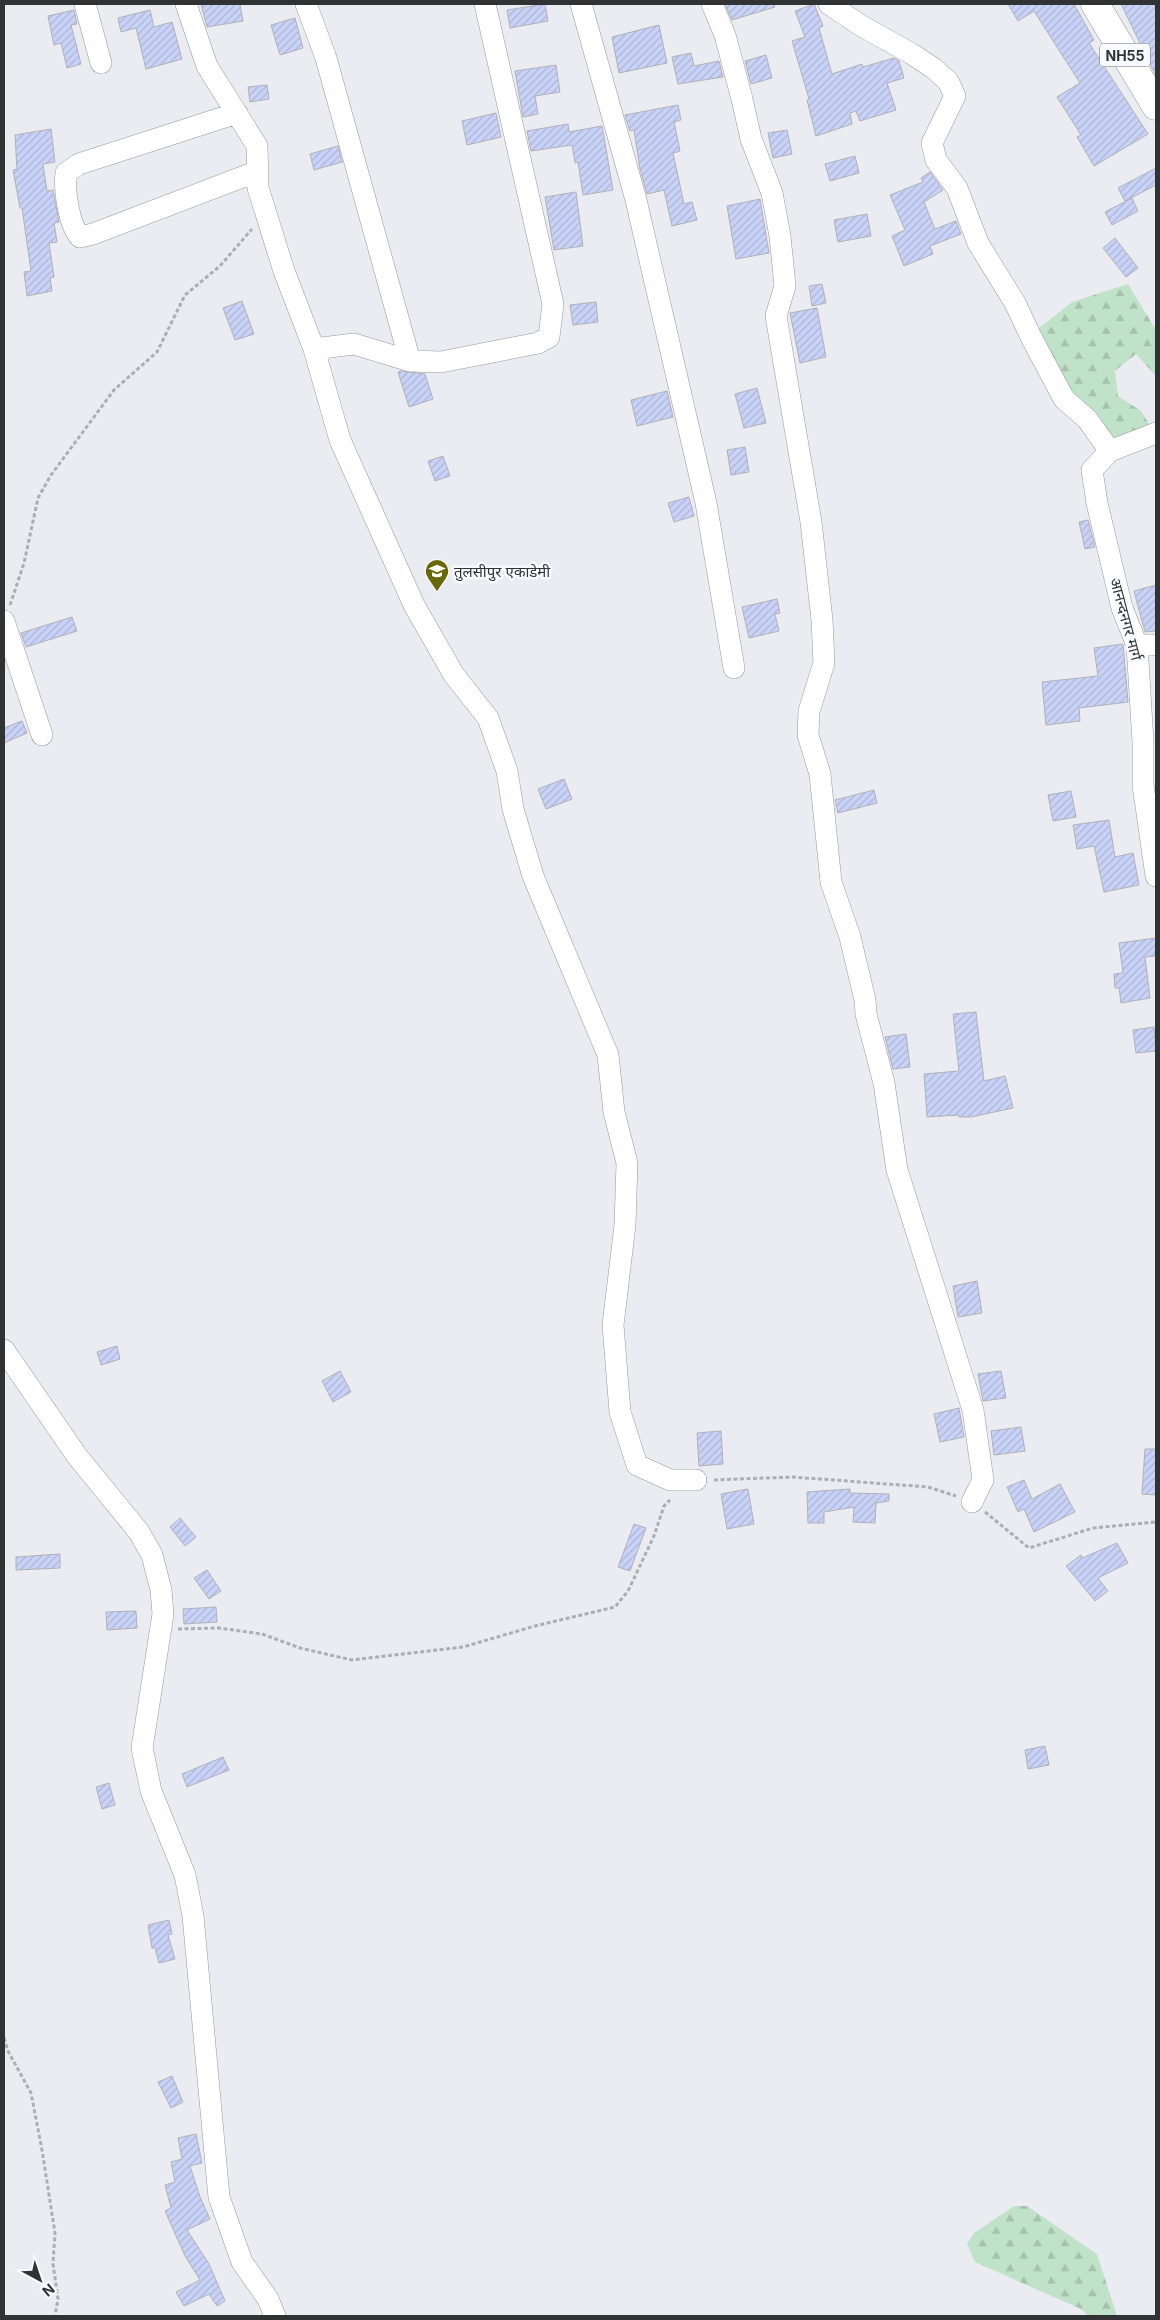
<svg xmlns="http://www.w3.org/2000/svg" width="1160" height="2320" font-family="Inter,'Noto Sans Devanagari',sans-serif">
	<defs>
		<pattern id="forest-firs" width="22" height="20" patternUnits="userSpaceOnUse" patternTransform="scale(1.25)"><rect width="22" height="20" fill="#c0e2c8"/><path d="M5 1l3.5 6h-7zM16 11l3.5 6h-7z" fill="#a5c2ac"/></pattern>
		<pattern id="building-hatch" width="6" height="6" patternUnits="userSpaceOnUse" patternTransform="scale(1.25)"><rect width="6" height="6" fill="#c9d2f7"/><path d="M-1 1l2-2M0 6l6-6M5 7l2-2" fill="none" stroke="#adb5d4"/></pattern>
	</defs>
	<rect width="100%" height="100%" fill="#ebecf2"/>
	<path fill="url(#forest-firs)" d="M1128 284 1156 330V376L1136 354 1115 371 1118 396 1141 411 1153 430 1111 438 1066 387 1038 329 1072 302Z
		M1014 2206H1027L1097 2254 1117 2316H1088L1081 2309 975 2262 967 2244 974 2233Z"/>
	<path fill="url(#building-hatch)" stroke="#b0b1b7" d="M201 4H240L243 21 207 27Z
		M545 4 548 21 510 28 507 10Z
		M725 4H774L775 7 732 20Z
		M814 4 823 26 819 28 832 74 862 64 863 67 894 58 899 61 904 78 887 83 896 110 860 121 856 111 850 113 852 124 816 136 807 100 809 99 792 41 805 37 795 11Z
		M1008 4H1074L1094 40 1089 43 1148 134 1094 166 1077 137 1081 135 1057 97 1080 83 1034 11 1018 21Z
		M1121 4H1154L1156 9V76Z
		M74 10 77 24 71 25 81 64 67 68 61 43 54 45 48 16Z
		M150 10 154 27 172 22 182 59 146 69 136 28 121 32 118 18Z
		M295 18 303 48 280 55 271 25Z
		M659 25 667 63 619 73 612 37Z
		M691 53 694 66 719 61 723 77 678 84 672 57Z
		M766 55 772 78 751 84 745 61Z
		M556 65 560 92 535 96 538 114 523 117 515 71Z
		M267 85 269 99 250 102 248 87Z
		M678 105 681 120 674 122 680 151 673 153 684 204 692 202 697 220 672 226 664 190 647 194 640 169 634 130 630 131 625 115Z
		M496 113 501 137 467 145 462 121Z
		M568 124 569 132 602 126 613 190 583 195 578 162 575 163 572 145 531 151 527 131Z
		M51 129 55 162 43 164 47 191 53 190 59 222 54 223 57 242 49 243 54 277 50 278 52 291 27 296 24 272 31 271 22 208H20L13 170 17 169 15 135Z
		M787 130 792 154 773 158 768 133Z
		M338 146 342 162 314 170 310 154Z
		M855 156 859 173 830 181 825 164Z
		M1156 168V185L1125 201 1118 188Z
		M930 172 943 190 924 202 935 229 956 221 961 234 930 246 933 254 904 266 892 236 905 230 890 195 923 182 921 178Z
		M576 192 583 246 554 250 545 197Z
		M1132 198 1138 211 1112 225 1105 212Z
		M760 199 769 253 736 259 727 206Z
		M867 214 871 236 838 242 834 220Z
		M1115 238 1138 268 1126 277 1103 248Z
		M822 284 826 303 812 306 809 286Z
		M242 301 254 334 235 340 223 308Z
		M596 302 598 322 573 325 570 305Z
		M817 308 826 357 800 363 790 313Z
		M401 371 425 374 433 399 409 407 398 372Z
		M757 388 766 423 744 428 735 394Z
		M667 391 673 417 637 426 631 400Z
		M745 447 749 472 731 475 727 450Z
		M443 456 450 476 435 481 428 461Z
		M689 497 694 516 674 522 668 503Z
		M1088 520 1095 547 1085 549 1079 522Z
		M1156 585V631L1145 632 1134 591Z
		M777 599 780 613 775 614 779 631 749 638 742 607Z
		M72 617 77 631 26 647 21 633Z
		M1123 644 1128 702 1079 708 1080 721 1046 725 1042 682 1098 676 1094 648Z
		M22 721 27 733 4 743V728Z
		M564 779 572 799 546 809 538 789Z
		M874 790 877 803 838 813 835 800Z
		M1071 791 1076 817 1053 821 1048 795Z
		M1109 820 1115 857 1133 853 1139 885 1104 892 1094 846 1077 849 1073 825Z
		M1156 938V956L1145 957 1150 998 1121 1003 1119 988H1115L1114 974 1123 973 1119 943Z
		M976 1012 984 1081 1005 1076 1013 1108 971 1117H959V1115L927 1117 924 1074 959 1071 953 1014Z
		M1154 1027 1156 1051 1136 1053 1133 1030Z
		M906 1034 910 1067 893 1069 885 1037Z
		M977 1281 982 1313 958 1317 953 1286Z
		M117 1346 120 1359 101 1365 97 1352Z
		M340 1371 351 1392 333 1402 322 1381Z
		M1001 1371 1006 1398 983 1401 978 1374Z
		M959 1408 964 1437 940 1442 934 1414Z
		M1021 1427 1025 1451 994 1455 991 1431Z
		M721 1431 723 1464 699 1466 697 1433Z
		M1145 1449H1156V1495L1142 1494Z
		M1024 1480 1032 1499 1060 1484 1075 1512 1034 1532 1024 1509 1018 1512 1007 1487Z
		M748 1489 754 1524 727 1529 721 1494Z
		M850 1489V1493L889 1494V1501L876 1503 875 1523 853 1522 854 1507 824 1512V1523H808L807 1492Z
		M180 1518 196 1537 185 1546 170 1527Z
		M634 1524 646 1528 630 1571 618 1567Z
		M1117 1543 1128 1563 1098 1578 1108 1591 1095 1601 1066 1566 1081 1555 1082 1558Z
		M60 1554V1568L16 1570V1557Z
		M207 1570 221 1591 209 1599 194 1578Z
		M216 1607 217 1622 184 1624 183 1609Z
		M136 1611 137 1628 107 1630 106 1612Z
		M1045 1746 1049 1765 1028 1769 1025 1750Z
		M223 1757 229 1770 187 1787 182 1774Z
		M109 1783 115 1805 102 1809 96 1787Z
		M169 1920 172 1934 168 1935 175 1959 159 1963 155 1948H152L148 1925Z
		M172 2076 183 2102 171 2108 158 2082Z
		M196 2134 202 2163 190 2166 200 2197 210 2219 187 2230 209 2264 225 2301 217 2306 209 2294 184 2306 176 2292 200 2280 185 2256 165 2211 171 2208 165 2185 175 2182 171 2162 182 2159 178 2138Z"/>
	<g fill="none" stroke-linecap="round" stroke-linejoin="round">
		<g stroke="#96989d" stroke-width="22">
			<path id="street" d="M85 4 101 63
				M186 4 207 66 257 146 258 188 284 271 314 349 340 440 414 605 454 675 488 718 507 771 513 809 533 876 608 1055 614 1112 627 1163 625 1225 613 1325 620 1412 637 1465 670 1480H696
				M306 4 326 58 410 361
				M581 4 636 200 706 503 734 668
				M712 4 725 35 742 99 751 139 772 193 780 236 785 286 776 316 811 522 822 620 824 663 809 711 808 735 820 774 831 882 850 937 865 1000 866 1014 884 1083 897 1170 973 1410 983 1480 972 1502
				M829 4 860 25 912 54 933 68 948 81 955 96 932 143 936 160 957 188 978 243 1015 303 1031 337 1064 399 1087 419 1110 451
				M237 113 79 164 66 173C64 190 69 225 80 237L93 234 258 171
				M314 349 354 344 410 361 441 362 538 343 549 337 553 304 485 4
				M1156 433 1110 451 1092 470 1097 503 1122 608 1137 645 1143 742V785L1156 876
				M4 621 42 735
				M1137 645H1156
				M4 1350 77 1456 139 1532 152 1555 161 1590 163 1614 142 1748 151 1791 185 1875 193 1916 219 2197 242 2262 268 2299 275 2316"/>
		</g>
		<g stroke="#96989d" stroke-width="29">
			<path id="primary" d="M1095 4 1156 106"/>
		</g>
		<path stroke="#adaeb2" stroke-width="3" stroke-dasharray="4 2.5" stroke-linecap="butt" d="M10 605 24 563 38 498 51 475 114 390 157 352 185 295 220 266 252 229
			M714 1480 793 1477 928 1487 956 1496
			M985 1512 1029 1548 1093 1528 1156 1522
			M178 1629 219 1628 262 1634 300 1648 352 1660 463 1647 535 1626 615 1607 628 1591 654 1536 664 1506 670 1500
			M4 2038 8 2051 31 2093 42 2150 55 2233 53 2264 58 2299 55 2316"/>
		<use href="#street" stroke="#fff" stroke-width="21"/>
		<use href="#primary" stroke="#fff" stroke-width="28"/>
	</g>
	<defs>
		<g id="school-pin" transform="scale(1.25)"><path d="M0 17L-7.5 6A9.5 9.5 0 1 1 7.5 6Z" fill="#686906" stroke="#f8faff"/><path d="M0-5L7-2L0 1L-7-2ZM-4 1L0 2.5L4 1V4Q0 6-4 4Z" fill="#fff"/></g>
	</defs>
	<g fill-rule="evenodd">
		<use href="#school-pin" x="437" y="571"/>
	</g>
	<g text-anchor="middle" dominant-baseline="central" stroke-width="5" stroke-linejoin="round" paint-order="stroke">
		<rect fill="#f8faff" stroke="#6d6e71" stroke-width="1" x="1100" y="43.5" width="50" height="23" rx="4"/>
		<g font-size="14" font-weight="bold" fill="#313234">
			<text x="1125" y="55">NH55</text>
		</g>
		<g font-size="15" fill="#313234" stroke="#f8faff" text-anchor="start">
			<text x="454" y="571">तुलसीपुर एकाडेमी</text>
		</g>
		<g font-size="15" fill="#313234" stroke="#f8faff">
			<text transform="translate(1126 619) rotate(75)">आनन्दनगर मार्ग</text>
		</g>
	</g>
	<rect width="1160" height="2320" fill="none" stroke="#313234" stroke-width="10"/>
	<g transform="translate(40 2280) rotate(140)" stroke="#f8faff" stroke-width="4" paint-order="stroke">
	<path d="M0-4L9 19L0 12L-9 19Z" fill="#313234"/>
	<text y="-8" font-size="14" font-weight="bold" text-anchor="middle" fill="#313234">N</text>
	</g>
</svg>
